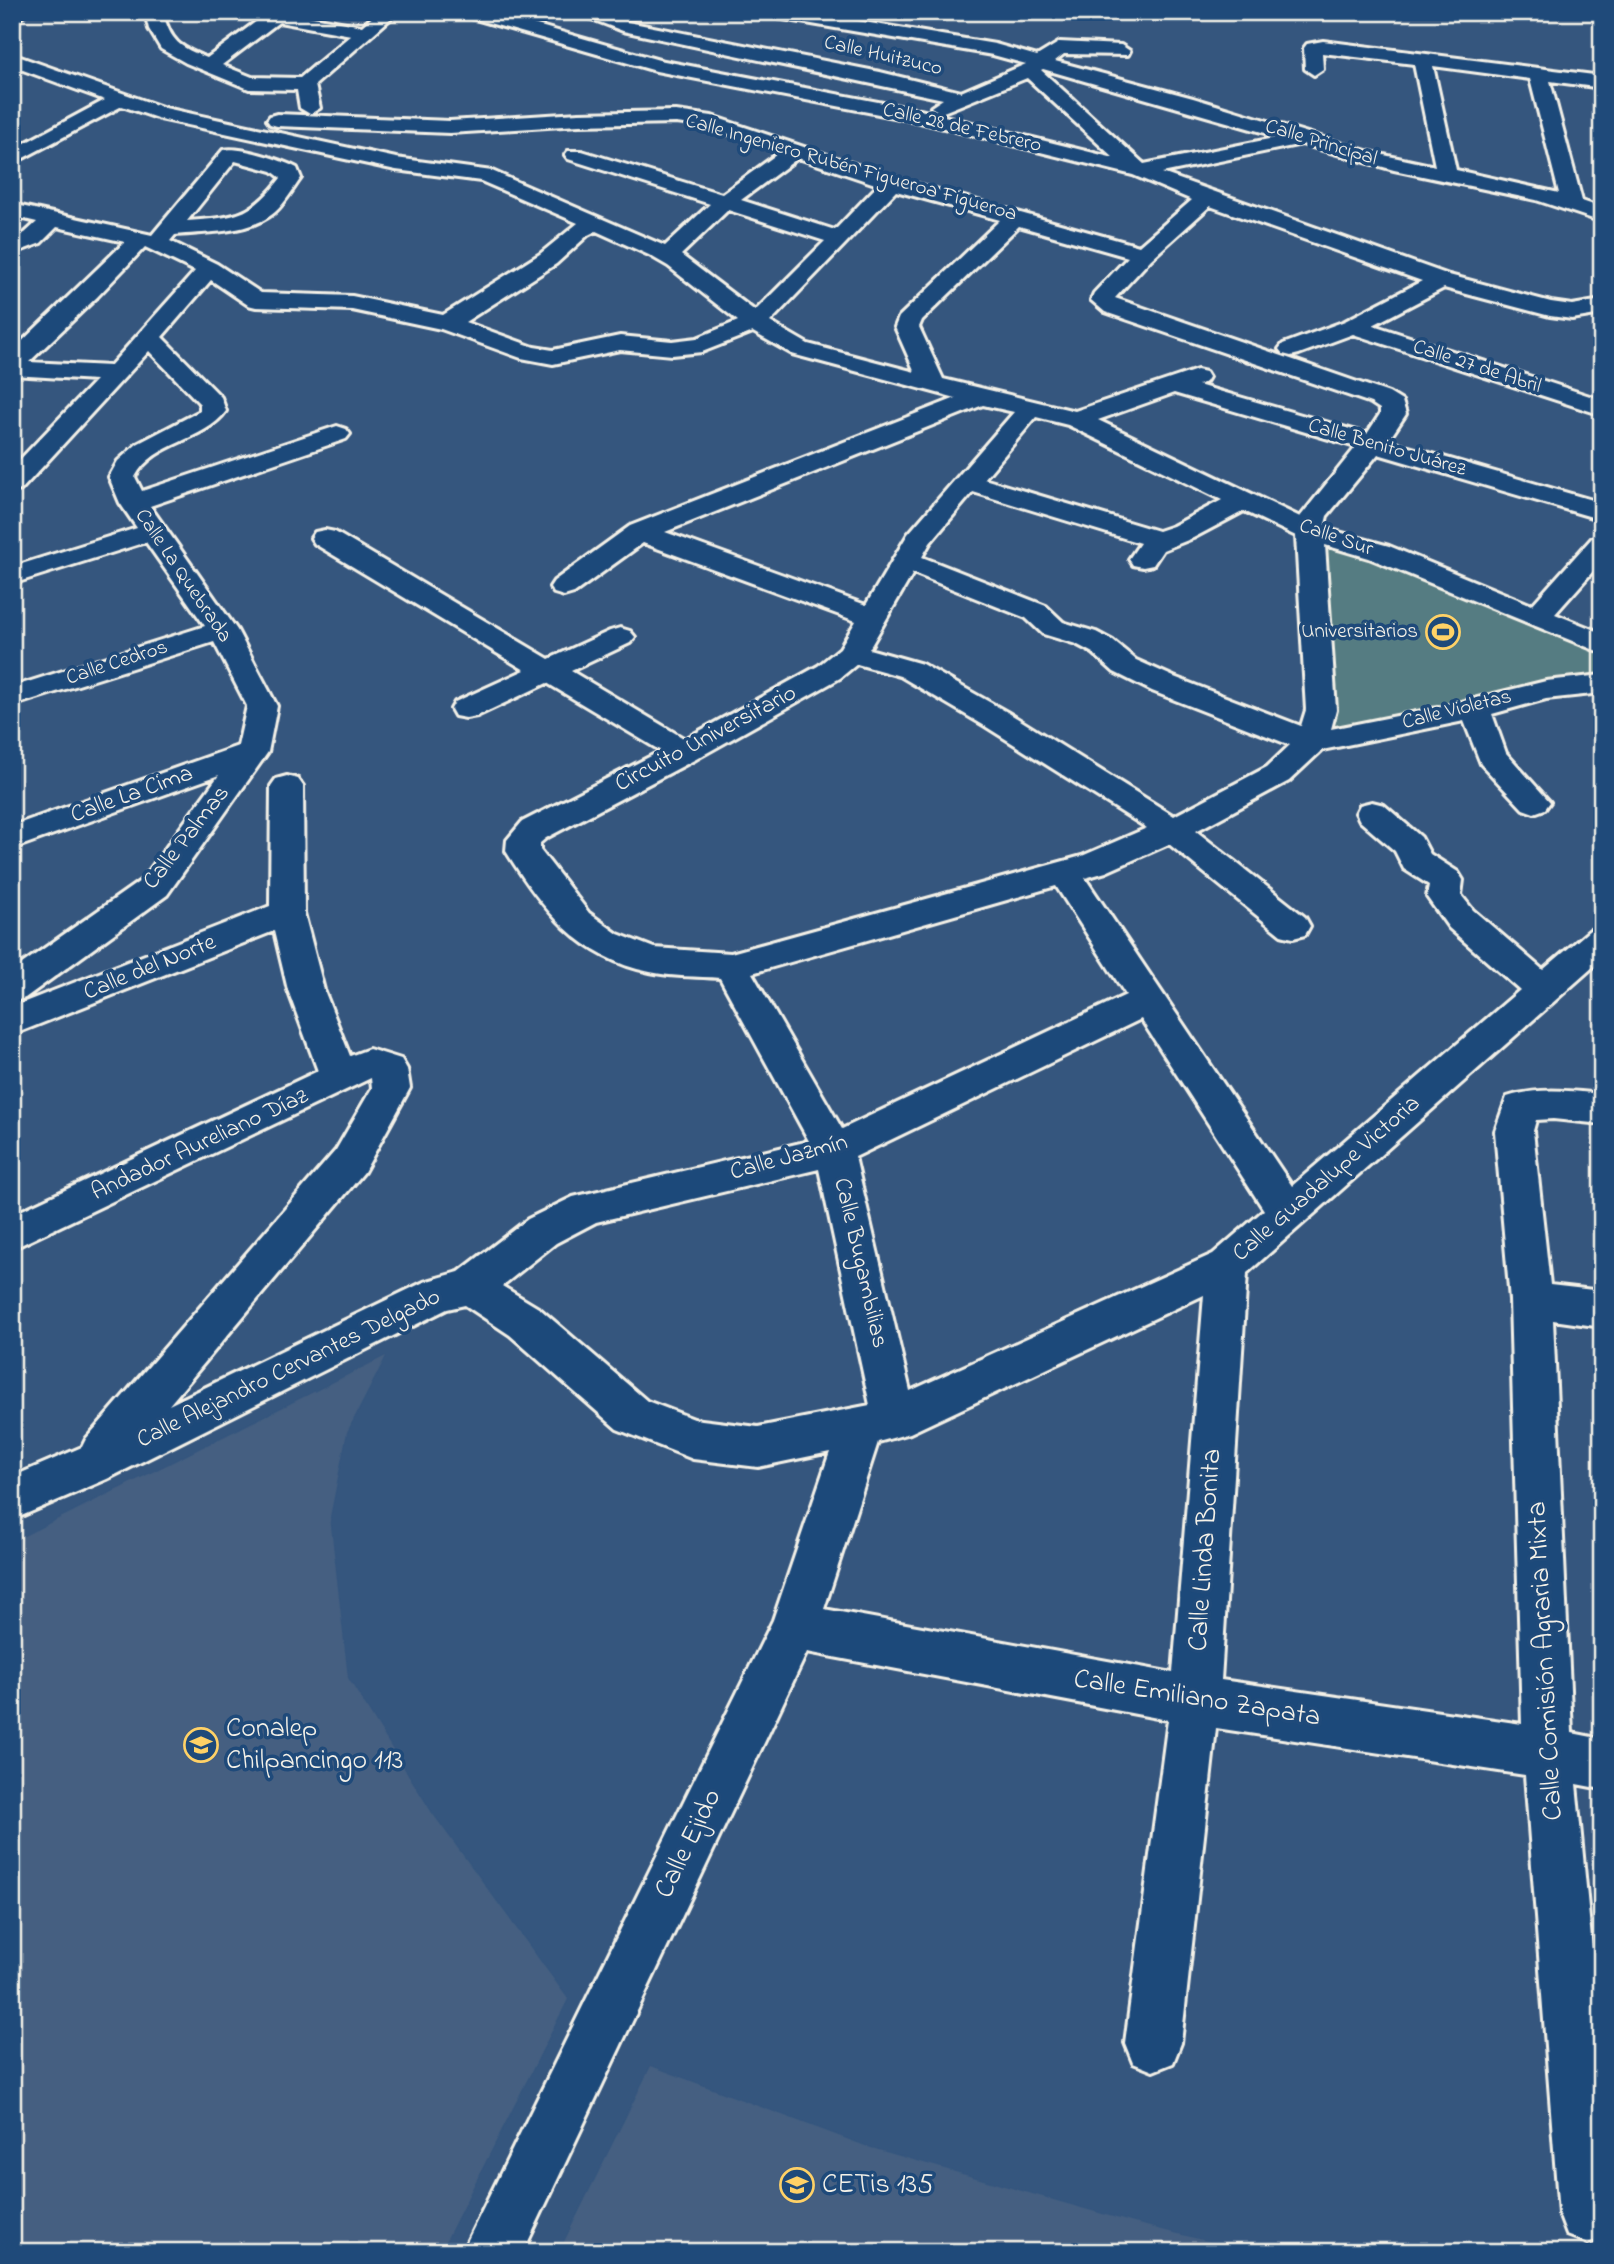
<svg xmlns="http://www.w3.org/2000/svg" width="1614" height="2264" font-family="'Indie Flower',sans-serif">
	<rect width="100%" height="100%" fill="#35567e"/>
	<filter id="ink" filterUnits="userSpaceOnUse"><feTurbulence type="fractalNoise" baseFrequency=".0143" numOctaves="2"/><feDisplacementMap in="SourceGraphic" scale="14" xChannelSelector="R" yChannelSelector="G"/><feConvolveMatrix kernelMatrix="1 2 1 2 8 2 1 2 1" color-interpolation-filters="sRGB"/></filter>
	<g filter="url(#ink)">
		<path fill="#445f81" d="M386 1356 347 1432 330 1517 348 1678 432 1813 568 1999 440 2252H12V1542Z
			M651 2066 868 2147 1134 2223 1251 2252H559Z"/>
		<path fill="#557b82" stroke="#a4b6b5" stroke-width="2" d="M1317 538 1386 559 1602 649V677C1555 674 1509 689 1465 702 1421 715 1373 721 1327 730Z"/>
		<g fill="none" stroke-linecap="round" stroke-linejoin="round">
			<g stroke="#f4f1e8" stroke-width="6">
				<path id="minor" d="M12 12H27L18 21 12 22Z
					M145 12H163C170 42 180 47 207 58L261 18 249 16 246 12H286L362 26 378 12H398L315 85 320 108 310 114 300 108 297 90 249 89 186 63 161 49 149 29ZM279 22 351 35 300 78 252 77 222 65Z
					M462 12H491L659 60 920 110 1114 158 1027 78 941 113 931 107 943 99 623 31 584 16 581 12H606L628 22 880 72 961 92 1026 64 993 55 771 17 762 12H804L995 44 1037 56 1060 42 1121 45 1130 51 1128 55 1064 54 1055 61 1193 98 1370 152 1435 166 1414 64 1322 53 1323 69 1314 75 1305 69 1304 48 1307 44 1323 41 1602 76V88L1550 81 1582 201 1602 208V222L1536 200 1394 170 1302 144 1162 173 1449 275 1551 302 1572 305 1602 300V314L1572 319 1550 316 1444 288 1373 325 1602 400V415L1353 334 1299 354 1291 356 1283 354 1279 349 1283 344 1345 321 1422 281 1210 206 1151 259 1115 298 1389 393 1402 401 1406 414 1388 441 1602 503V520L1378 454 1327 516 1324 528 1389 546 1532 605 1592 538 1602 536V561L1555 614 1602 633V653L1369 558 1325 545 1336 710 1331 729 1437 708 1546 681 1602 675V693L1546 699 1492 714 1506 753 1550 802 1545 809 1534 813 1523 809 1481 764 1464 721 1322 750 1289 781 1196 831 1305 917 1310 926 1305 935 1293 938 1281 935 1169 844 1106 872 1085 878 1292 1186 1520 990 1449 928 1427 897 1429 885 1404 869 1395 851 1360 821 1356 813 1360 805 1372 802 1384 805 1421 837 1430 854 1458 872 1463 880 1461 895 1473 910 1543 970 1590 930 1602 927V959L1247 1273 1221 1680 1522 1724 1510 1300 1495 1131 1507 1097C1538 1087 1569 1091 1602 1094V1124L1553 1119 1536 1120 1533 1131 1550 1285 1602 1291V1327L1553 1320 1572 1733 1602 1739V1789L1576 1784 1602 2052V2238L1588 2243 1567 2235 1559 2214 1525 1775 1216 1728 1181 2043 1173 2063 1153 2071 1133 2063 1125 2043 1168 1720 807 1652 523 2252H462L773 1620 830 1452 758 1467 693 1459 617 1429 510 1335 465 1305 447 1309 107 1479 12 1520V1477L82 1447 86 1439 336 1150 372 1088 371 1078 12 1249V1215L318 1071 288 990 274 931 12 1035V1007L270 906 271 786 276 779 287 776 298 779 303 786 304 913 324 990 350 1056 369 1049 401 1059 407 1069 410 1088 364 1172 169 1405 424 1282 459 1272 528 1219 573 1197 809 1141 720 978C697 976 672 977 650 972 580 958 542 909 506 851L507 840 522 822 661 751 547 683 477 716 466 718 455 716 451 709 455 702 525 670 315 544 311 538 315 532 325 530 335 532 549 659 610 631 620 628 630 631 635 637 630 643 571 671 685 739 818 666 840 648 856 621 643 543 574 593 564 596 554 593 550 587 554 581 630 526 956 398 792 354 753 332 702 352 672 355 620 350 553 364 521 358 441 329 352 310 256 307 248 305 211 280 162 337 221 397 226 411C204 442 154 441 135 477L142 491 337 426 346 429 350 434 346 439 150 506 237 630 277 706 268 752 167 895 25 998 12 1002V971L143 879 219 775 12 849V826L238 746 247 706 214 642 12 706V687L205 626 146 542 12 584V567L137 528 120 503 109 477 118 461 137 444 200 411V404L149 351 21 490 12 492V468L96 380 12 375V351L125 242 57 227 41 243 12 254V239L25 233 37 222 12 216V204L152 235 223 150C240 146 281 160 297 168L301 178C293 189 285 203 275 212 250 234 206 232 175 235L170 241 217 264 261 293 352 296 443 315 540 254 578 223 481 181 396 170 160 119 122 106 12 164V150L105 100 12 66V54L165 108 396 158 492 171 665 246 710 204 568 159 565 155 568 151H582L722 194 780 152 709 127 676 123 579 125 450 133 277 126 270 124 267 120 270 116 277 114 450 121 579 113 676 111 712 116 899 179 1139 246 1192 200 1133 175 920 122 656 71 465 16ZM1433 66 1530 79 1559 193 1456 170ZM1043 69 1279 137 1144 164 1041 70ZM798 158 878 185 835 230 741 200ZM235 161 272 171 281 178C250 218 235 217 187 221ZM896 191 1000 220 899 317 895 327 915 372 808 344 770 322ZM728 210 825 241 755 311 681 255ZM1019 226 1128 257 1094 293 1091 300 1105 312 1371 403 1380 409V414L1367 434 1198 385 1206 382 1209 377 1206 372 1197 370 1075 411 943 379 919 327 922 320ZM596 231 649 255 668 266 738 321 697 338 672 341 620 336 553 350 534 347 465 322 556 264 588 235ZM145 247 195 271 110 366 29 362 97 297ZM1174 393 1356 447 1300 517 1098 420ZM983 405 1014 412 908 534 866 605 665 532ZM1036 417 1068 425 1222 500 1173 526 1158 531 984 479ZM973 492 1140 543 1129 559 1133 565 1143 567 1153 565 1163 550 1193 538 1244 511 1296 536 1306 710 1301 726 1174 677 1136 660 1113 641 1096 632 1063 622 1046 606 922 557 930 543ZM913 573 1026 618 1043 634 1076 644 1093 653 1114 672 1152 691 1290 745 1267 767 1174 816 1007 712 922 664 869 649ZM857 664 900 676 985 726 1147 828 1082 856 731 953 654 948 618 934 589 913 540 850V843L546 838 696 759 840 678ZM1056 886 1126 995 842 1129 752 973ZM1141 1019 1264 1210 1213 1254 910 1391 855 1157ZM819 1169 870 1405 758 1427 694 1419 647 1401 540 1309 502 1286 556 1243 596 1222ZM1204 1295 1173 1673 824 1609 878 1442 910 1433Z"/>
			</g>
			<use href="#minor" fill="#1f4a7a" fill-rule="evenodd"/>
		</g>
	</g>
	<defs>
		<g id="stadium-ring" transform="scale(1.75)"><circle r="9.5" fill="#1f4a7a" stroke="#ffd166" stroke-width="1.5"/><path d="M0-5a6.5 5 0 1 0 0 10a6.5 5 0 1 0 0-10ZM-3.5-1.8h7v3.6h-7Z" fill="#ffd166"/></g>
		<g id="school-ring" transform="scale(1.75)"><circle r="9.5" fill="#1f4a7a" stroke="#ffd166" stroke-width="1.5"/><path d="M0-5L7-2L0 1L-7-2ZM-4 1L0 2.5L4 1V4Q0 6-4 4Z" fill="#ffd166"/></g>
	</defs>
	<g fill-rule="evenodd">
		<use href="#stadium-ring" x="1443" y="632"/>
		<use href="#school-ring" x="201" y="1745"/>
		<use href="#school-ring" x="797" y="2185"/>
	</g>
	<g text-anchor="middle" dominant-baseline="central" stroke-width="7" stroke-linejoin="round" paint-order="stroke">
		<g font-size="21" fill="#f4f1e8" stroke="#1f4a7a">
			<text transform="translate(883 56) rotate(13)">Calle Huitzuco</text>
			<text transform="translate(962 128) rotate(13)">Calle 28 de Febrero</text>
			<text transform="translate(1321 143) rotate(17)">Calle Principal</text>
			<text transform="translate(851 168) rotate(16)">Calle Ingeniero Rubén Figueroa Figueroa</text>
			<text transform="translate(1477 367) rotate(18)">Calle 27 de Abril</text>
			<text transform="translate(1387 448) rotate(16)">Calle Benito Juárez</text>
			<text transform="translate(1336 538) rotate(19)">Calle Sur</text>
			<text transform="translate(183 576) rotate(56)">Calle La Quebrada</text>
			<text transform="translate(117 663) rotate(-18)">Calle Cedros</text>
			<text transform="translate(1457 710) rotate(-14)">Calle Violetas</text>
		</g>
		<g font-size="21" fill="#f4f1e8" stroke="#1f4a7a" text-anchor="end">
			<text x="1418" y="632">Universitarios</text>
		</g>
		<g font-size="24" fill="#f4f1e8" stroke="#1f4a7a">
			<text transform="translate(706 739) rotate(-28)">Circuito Universitario</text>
			<text transform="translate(132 795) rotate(-20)">Calle La Cima</text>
			<text transform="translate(187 838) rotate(-52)">Calle Palmas</text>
			<text transform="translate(150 968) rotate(-22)">Calle del Norte</text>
			<text transform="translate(200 1145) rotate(-25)">Andador Aureliano Díaz</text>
			<text transform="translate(789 1158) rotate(-15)">Calle Jazmín</text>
			<text transform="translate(1327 1179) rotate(-41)">Calle Guadalupe Victoria</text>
			<text transform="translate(860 1263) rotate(77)">Calle Bugambilias</text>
			<text transform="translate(289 1369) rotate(-26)">Calle Alejandro Cervantes Delgado</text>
		</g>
		<g font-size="28" fill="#f4f1e8" stroke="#1f4a7a">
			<text transform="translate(1206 1550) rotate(-86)">Calle Linda Bonita</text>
			<text transform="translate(1546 1661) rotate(-93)">Calle Comisión Agraria Mixta</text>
			<text transform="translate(1197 1699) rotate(9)">Calle Emiliano Zapata</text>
			<text transform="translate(689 1844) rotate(-64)">Calle Ejido</text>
		</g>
		<g font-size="28" fill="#f4f1e8" stroke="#1f4a7a" text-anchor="start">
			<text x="226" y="1729">Conalep<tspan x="226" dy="32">Chilpancingo 113</tspan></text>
			<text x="822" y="2185">CETis 135</text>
		</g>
	</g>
	<rect width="1614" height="2264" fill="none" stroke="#1f4a7a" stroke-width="42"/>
	<rect x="21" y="21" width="1572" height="2222" fill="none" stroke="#f4f1e8" stroke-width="2.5" filter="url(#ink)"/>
</svg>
